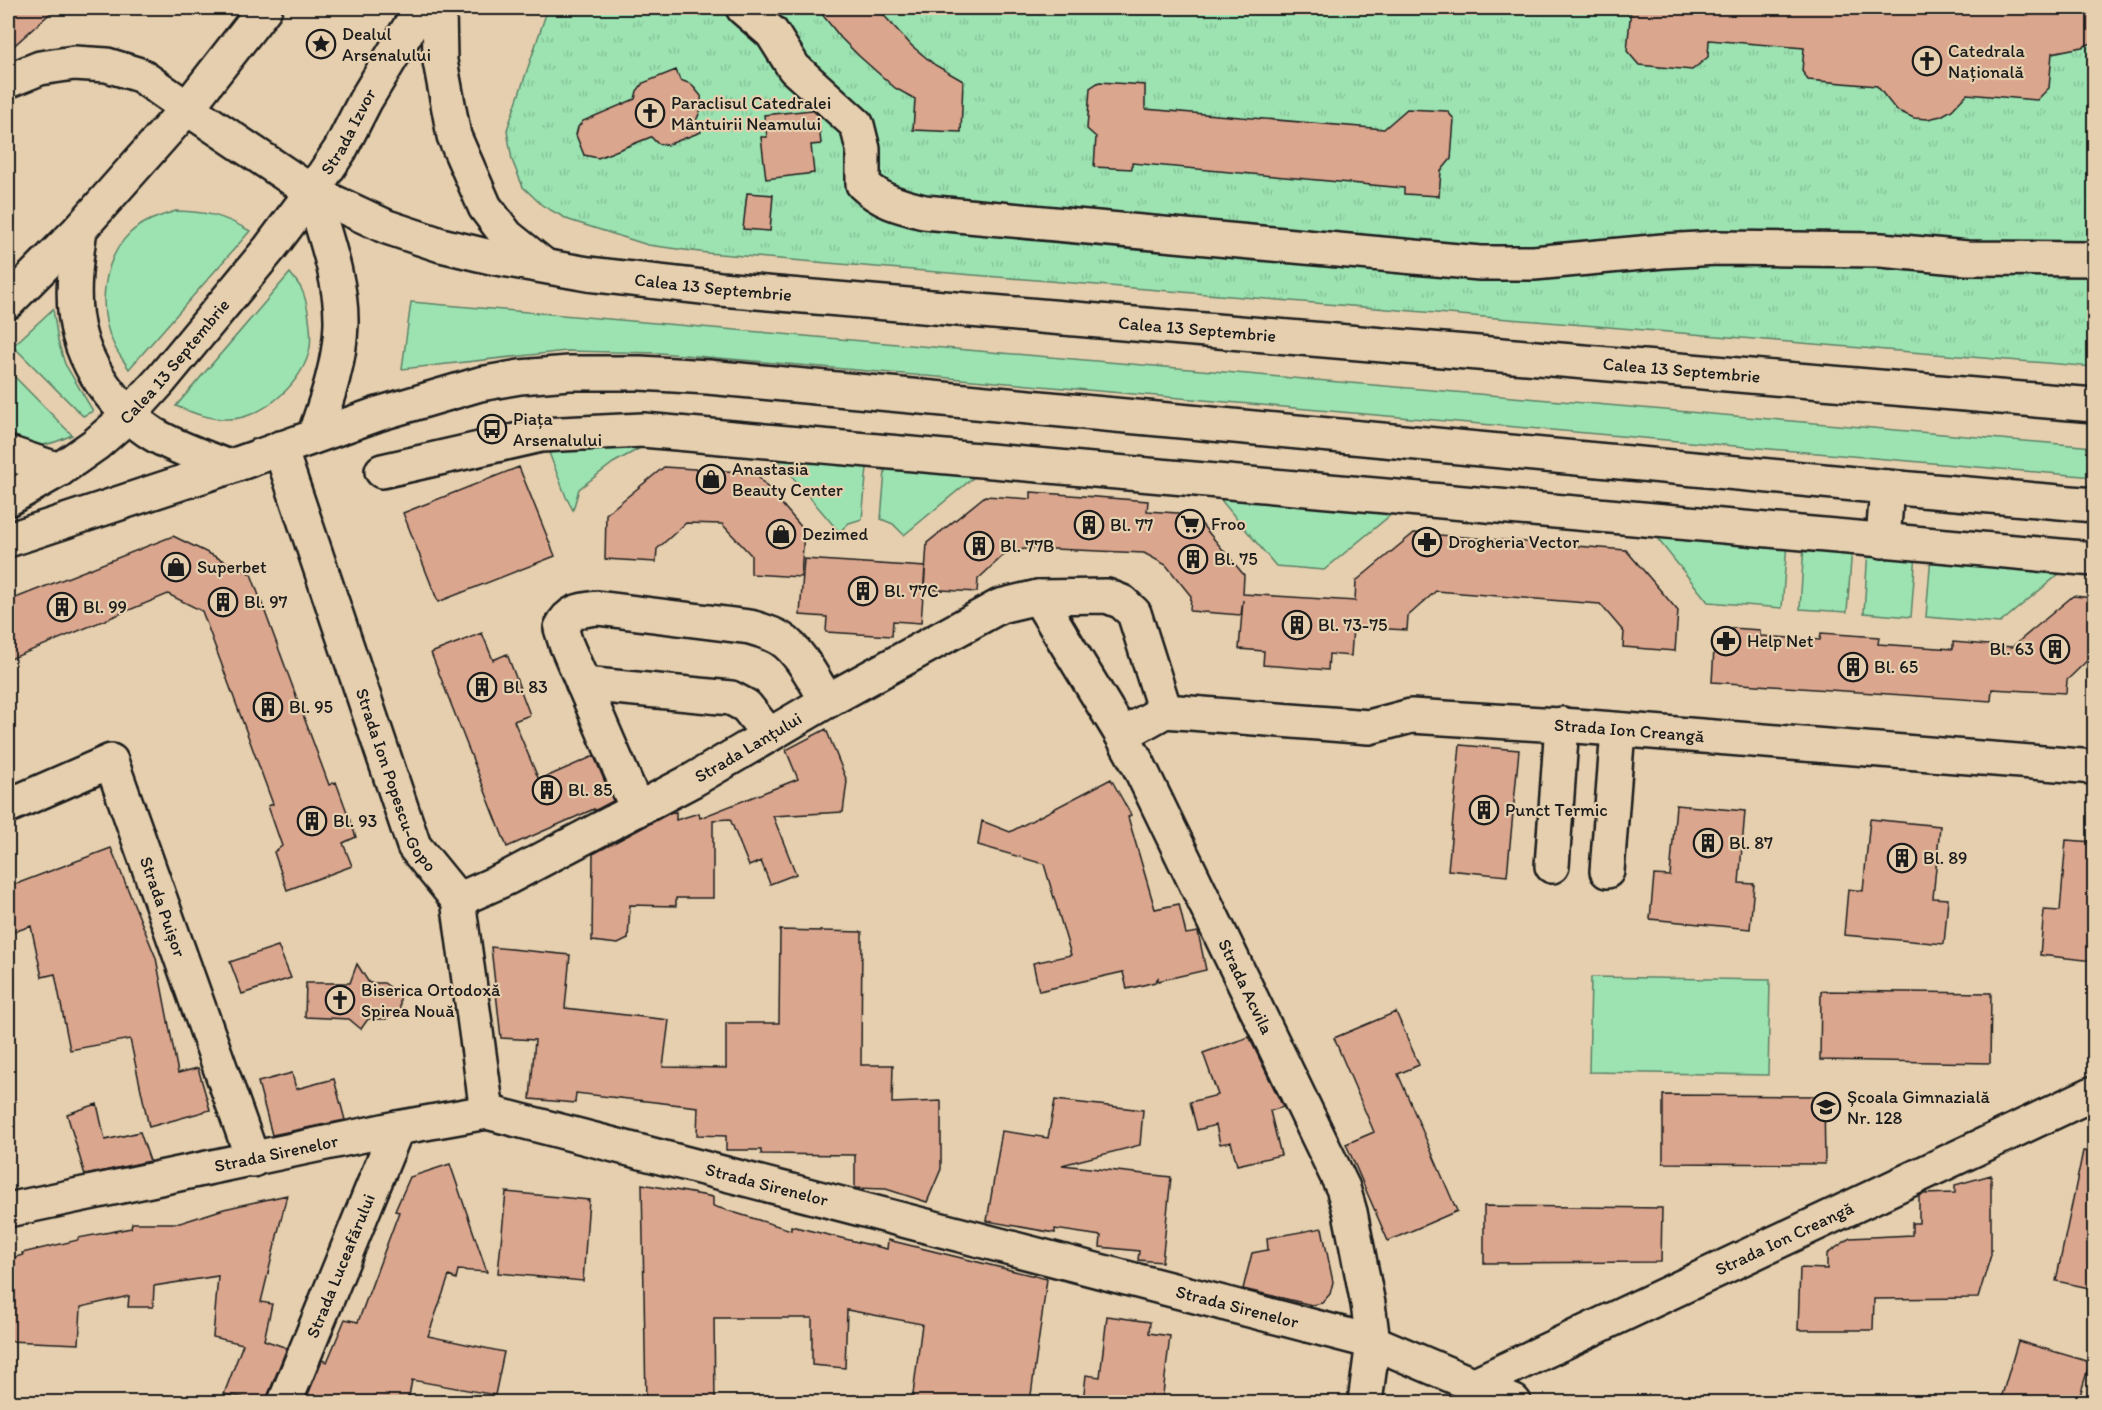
<svg xmlns="http://www.w3.org/2000/svg" width="2102" height="1410" font-family="Itim,sans-serif">
	<defs>
		<pattern id="park-tufts" width="24" height="20" patternUnits="userSpaceOnUse" patternTransform="scale(1.5)"><rect width="24" height="20" fill="#9ce3b1"/><path d="M3 7l-1-3M5 7V3M7 7l1-3M15 17l-1-3M17 17v-4M19 17l1-3" fill="none" stroke="#86c298"/></pattern>
	</defs>
	<rect width="100%" height="100%" fill="#e5cfae"/>
	<filter id="ink" filterUnits="userSpaceOnUse"><feTurbulence type="fractalNoise" baseFrequency=".0167" numOctaves="2"/><feDisplacementMap in="SourceGraphic" scale="12" xChannelSelector="R" yChannelSelector="G"/><feConvolveMatrix kernelMatrix="1 2 1 2 8 2 1 2 1" color-interpolation-filters="sRGB"/></filter>
	<g filter="url(#ink)">
		<path fill="#9ce3b1" stroke="#5c8066" stroke-width="1.5" d="M176 211C208 212 222 215 250 231L129 369C124 361 118 354 114 345 97 311 102 260 130 233 143 221 160 216 176 211Z
			M290 273C294 278 298 283 301 288 308 301 312 333 310 347 305 381 263 419 229 419 210 420 193 413 176 406Z
			M411 302 2094 447V477L660 353 566 351 402 369Z
			M53 309 58 341 65 364 93 411 83 416 13 346Z
			M8 370 72 435C49 446 32 450 8 441Z
			M653 441 613 463 579 489 573 510 566 497 548 450Z
			M769 449 868 457 862 519 849 523 839 532Z
			M886 459 985 468 904 535 893 524 881 519Z
			M1216 494 1399 508 1324 570 1276 566Z
			M1652 532 1787 543 1782 608 1708 602Z
			M1804 544 1852 548 1847 612 1800 609Z
			M1868 549 1916 553 1911 617 1864 613Z
			M1931 555 2070 565 2000 623 1926 617Z
			M1591 977 1770 980 1768 1075 1589 1072Z"/>
		<path fill="url(#park-tufts)" stroke="#5c8066" stroke-width="1.5" d="M548 8H2094V367L707 253 648 245 569 220 543 206 523 187 512 160 507 130Z"/>
		<path fill="#daa68e" stroke="#1c1c1c" stroke-width="1.5" d="M8 8H56L8 51Z
			M817 8H877L912 46 935 65 963 81 961 132 913 130 915 99 895 88 859 56 841 38Z
			M1631 8H2094V42L2082 47 2052 53 2049 88 2037 100 1967 94 1952 110 1941 116 1928 119 1914 118 1896 110 1877 86 1808 80 1802 71 1804 48 1709 40 1708 57 1692 70 1639 65 1627 51Z
			M676 70 680 80 691 84 701 96 702 107 696 121 701 132 667 145 657 143 651 137 598 158 584 155 576 135 578 127 583 121 635 99 637 91 643 83Z
			M1099 82 1145 85V109L1384 129 1407 109 1447 111 1454 119 1451 159 1441 171 1439 196 1404 194V188L1132 163V169L1094 167 1096 137 1087 129 1090 88Z
			M812 110 818 115 821 144 811 145 814 173 766 179 761 137H767L764 115Z
			M747 193 773 195 770 231 743 229Z
			M519 467 555 556 438 602 403 513Z
			M664 467 755 473 804 530 801 577 751 574V555L722 524 686 523 657 549 656 562 605 559 606 514Z
			M1031 492 1148 501 1147 511 1193 514 1244 575 1243 594 1355 601 1356 581 1414 533 1626 550 1678 611 1675 651 1623 647 1624 632 1600 604 1436 591 1408 616 1407 630 1353 627 1351 656 1329 654 1328 670 1263 665 1264 651 1239 649 1243 600 1241 615 1190 611 1191 596 1166 565 1144 553 1031 548 1007 552 978 579 977 592 924 589 927 543 985 496 1031 499Z
			M173 536 251 574 329 785 336 782 356 837 343 843 352 866 287 890 274 852 282 846 268 806 273 804 202 611 168 594 8 660V601Z
			M804 559 925 567 921 623 893 621 892 636 826 632 827 617 800 615Z
			M2073 596 2094 598V654L2067 680 2066 693 1992 689 1991 701 1712 682 1715 632 1732 633V628L1760 630V636L1820 640 1821 633 1879 637 1878 644 1953 649V642L2012 647Z
			M482 633 493 660 507 654 530 715 514 721 539 780 594 756 613 801 594 811V809L507 847 431 653Z
			M826 729 847 781 843 812 773 816 796 874 770 884 761 861 749 866 730 819 713 820V898H676V906L630 905 628 939 618 944 592 941 593 854 670 813 676 812V820L699 813 700 818 798 779 786 750Z
			M1460 745 1519 750 1507 876 1448 870Z
			M1111 779 1131 815 1128 817 1155 909 1179 904 1186 934 1198 932 1206 970 1158 981V978L1155 982 1127 989 1123 972 1039 991 1033 963 1071 955 1044 864 978 845 982 821 1010 832Z
			M1676 805 1745 811 1739 883 1754 884 1750 929 1650 919 1654 875 1670 876Z
			M1870 819 1940 826 1933 898 1948 899 1944 944 1844 935 1848 889 1863 891Z
			M2066 840 2094 842V961L2040 955 2044 910 2060 911Z
			M111 848 156 958 178 1073 198 1068 210 1110 149 1127 130 1039 70 1050 55 974 42 977 31 926 8 934V887Z
			M780 930 862 932 861 1065H893L892 1103 941 1101V1169L927 1202 886 1189 855 1188V1155L761 1154V1150H726V1136L697 1135 698 1107 576 1093 575 1103 530 1099 535 1040 501 1038 491 947 570 955 565 1008 669 1020 663 1067 726 1068V1023H779Z
			M278 946 291 978 242 994 230 962Z
			M357 964 369 983H384L400 994V1009L386 1019H368L361 1029 349 1019 305 1017 306 983H350Z
			M1821 991 1991 993 1990 1063 1820 1060Z
			M1396 1012 1419 1065 1398 1074 1457 1211 1388 1241 1346 1144 1374 1132 1334 1038Z
			M1249 1037 1283 1107 1270 1111 1281 1155 1237 1165 1231 1142 1220 1144 1216 1125 1197 1130 1190 1102 1218 1095 1203 1053Z
			M292 1073 296 1089 334 1079 345 1120 272 1135 258 1082Z
			M1663 1095 1824 1096 1825 1164 1663 1163Z
			M1055 1100 1143 1110 1140 1145 1062 1165 1171 1177 1162 1262 1138 1260 1139 1251 1100 1247 1101 1236 1055 1229V1233L987 1221 1002 1131 1048 1138Z
			M97 1104 105 1140 140 1132 150 1161 85 1175 67 1114Z
			M2083 1151 2094 1152V1289L2056 1281Z
			M450 1164 487 1272 458 1270 456 1279 449 1276 428 1336 504 1352 495 1395 412 1380 408 1402H305L322 1360 327 1362 345 1319 358 1322 399 1212 395 1211 410 1177Z
			M1991 1175V1255L1978 1298 1874 1299 1873 1330H1798L1800 1268 1827 1269V1254L1850 1238 1912 1235V1223H1919V1196L1923 1194 1955 1193V1185Z
			M642 1184 713 1197V1206L791 1230V1226L887 1249 888 1240 1047 1279 1030 1402H912L922 1324 847 1310 845 1368 812 1365V1318H714L715 1402H646Z
			M506 1192 589 1200 583 1281 498 1273Z
			M287 1195 261 1302 272 1304 264 1340 287 1348 268 1395 267 1402 224 1394 243 1344 213 1337 218 1276 154 1286 153 1307H128L129 1296 81 1307 79 1344 8 1341V1259L23 1255 22 1253 78 1240V1238L131 1228 132 1223H180L224 1209Z
			M1484 1206 1662 1208 1661 1262 1484 1263Z
			M1322 1228 1333 1282 1330 1294 1322 1303 1312 1305 1243 1289 1252 1253 1268 1250 1267 1238Z
			M1107 1316 1150 1322 1149 1333 1170 1336 1162 1402H1083L1086 1375 1100 1377Z
			M2018 1341 2090 1362 2078 1402H2000Z"/>
		<g fill="none" stroke-linecap="round" stroke-linejoin="round">
			<g stroke="#1c1c1c" stroke-width="38">
				<g id="minor">
					<path d="M743 8 772 33 794 68 857 125 863 149V184C882 202 900 206 924 212L1480 263H1534L1663 251 1717 248 1881 250 1967 258 2094 259"/>
					<path d="M8 81 40 68 74 63 107 65 140 75 187 108"/>
					<path id="s1" d="M280 448 414 846 458 900 487 1112"/>
					<path d="M8 453 59 470"/>
					<path d="M382 471 541 435 643 430 2094 559"/>
					<path d="M1883 541 1887 487"/>
					<path id="s2" d="M1038 597 1122 735 1138 764 1343 1188 1350 1212 1368 1304 1373 1342 1365 1402"/>
					<path d="M583 684 731 698 746 706 769 735"/>
					<path id="s3" d="M1122 735 1165 711 1369 727 1411 716 1576 726 2094 767"/>
					<path id="s4" d="M8 806 111 761 253 1160"/>
					<path d="M637 809 566 644 561 628C569 611 580 610 597 608L750 627C760 630 772 633 781 639 800 651 815 682 827 701"/>
					<path d="M1552 866 1562 724"/>
					<path d="M1607 871 1618 730"/>
					<path id="s5" d="M458 900 507 878 693 780 827 701 1000 606 1038 597 1107 596 1122 602 1134 613 1165 711"/>
					<path id="s6" d="M8 1210 397 1128 487 1112 1373 1342 1514 1402"/>
					<path id="s7" d="M1473 1385 2094 1093"/>
					<path id="s8" d="M285 1402 397 1128"/>
				</g>
			</g>
			<g stroke="#1c1c1c" stroke-width="38">
				<g id="major">
					<path d="M439 8 440 61 454 136 485 207 507 236 542 264"/>
					<path id="s9" d="M187 108 312 192 387 227 441 245 491 257 588 274 720 289 2094 405"/>
					<path d="M312 192C324 234 342 280 341 324 340 362 327 400 314 436"/>
					<path d="M80 229C71 294 67 340 110 394 123 410 135 423 153 434 176 448 204 457 229 467"/>
					<path d="M8 302 80 229 187 108 265 8"/>
					<path id="s10" d="M8 499 59 470 96 444 128 416 160 381 270 248 312 192 340 150 365 101 421 8"/>
					<path d="M8 540 229 467 378 414 480 384 520 377 569 373H640L708 377 1887 487 2094 505"/>
				</g>
			</g>
			<use href="#minor" stroke="#e5cfae" stroke-width="33"/>
			<use href="#major" stroke="#e5cfae" stroke-width="33"/>
		</g>
	</g>
	<defs>
		<g id="sight-ring" transform="scale(1.5)"><circle r="9.5" fill="#e5cfae" stroke="#1c1c1c" stroke-width="1.5"/><path d="M0-6L1.8-2.2L6-1.7L2.9 1.2L3.7 5.4L0 3.3L-3.7 5.4L-2.9 1.2L-6-1.7L-1.8-2.2Z" fill="#1c1c1c"/></g>
		<g id="church-ring" transform="scale(1.5)"><circle r="9.5" fill="#e5cfae" stroke="#1c1c1c" stroke-width="1.5"/><path d="M-1.2-6h2.4v3.5h3.3v2.4h-3.3V6h-2.4V-.1h-3.3v-2.4h3.3Z" fill="#1c1c1c"/></g>
		<g id="bus-ring" transform="scale(1.5)"><circle r="9.5" fill="#e5cfae" stroke="#1c1c1c" stroke-width="1.5"/><path d="M-5-6H5V4H4V6H2V4H-2V6H-4V4H-5ZM-3.5-4V0h7V-4ZM-3.5 1.2v1.5H-2V1.2ZM2 1.2v1.5H3.5V1.2Z" fill="#1c1c1c"/></g>
		<g id="shop-ring" transform="scale(1.5)"><circle r="9.5" fill="#e5cfae" stroke="#1c1c1c" stroke-width="1.5"/><path d="M-5-2.5h2.3a2.7 3.5 0 0 1 5.4 0H5L5.5 6h-11ZM-1.5-2.5h3a1.5 2.3 0 0 0-3 0Z" fill="#1c1c1c"/></g>
		<g id="supermarket-ring" transform="scale(1.5)"><circle r="9.5" fill="#e5cfae" stroke="#1c1c1c" stroke-width="1.5"/><path d="M-6-5.5h2.5l.6 2H6L4.5 2H-2.5L-4.4-4H-6ZM-1.5 3.2a1.3 1.3 0 1 0 .1 0ZM3 3.2a1.3 1.3 0 1 0 .1 0Z" fill="#1c1c1c"/></g>
		<g id="building-ring" transform="scale(1.5)"><circle r="9.5" fill="#e5cfae" stroke="#1c1c1c" stroke-width="1.5"/><path d="M-4-6H4V6H1V3H-1V6H-4ZM-2.5-4.3h1.7v1.8h-1.7ZM.8-4.3h1.7v1.8H.8ZM-2.5-1h1.7V.8h-1.7ZM.8-1h1.7V.8H.8Z" fill="#1c1c1c"/></g>
		<g id="pharmacy-ring" transform="scale(1.5)"><circle r="9.5" fill="#e5cfae" stroke="#1c1c1c" stroke-width="1.5"/><path d="M-2-6h4v4h4v4h-4v4h-4v-4h-4v-4h4Z" fill="#1c1c1c"/></g>
		<g id="school-ring" transform="scale(1.5)"><circle r="9.5" fill="#e5cfae" stroke="#1c1c1c" stroke-width="1.5"/><path d="M0-5L7-2L0 1L-7-2ZM-4 1L0 2.5L4 1V4Q0 6-4 4Z" fill="#1c1c1c"/></g>
	</defs>
	<g fill-rule="evenodd">
		<use href="#sight-ring" x="321" y="44"/>
		<use href="#church-ring" x="1927" y="61"/>
		<use href="#church-ring" x="650" y="113"/>
		<use href="#bus-ring" x="492" y="429"/>
		<use href="#shop-ring" x="711" y="479"/>
		<use href="#supermarket-ring" x="1190" y="524"/>
		<use href="#building-ring" x="1089" y="525"/>
		<use href="#shop-ring" x="781" y="534"/>
		<use href="#pharmacy-ring" x="1427" y="542"/>
		<use href="#building-ring" x="979" y="546"/>
		<use href="#building-ring" x="1193" y="559"/>
		<use href="#shop-ring" x="176" y="567"/>
		<use href="#building-ring" x="863" y="591"/>
		<use href="#building-ring" x="223" y="602"/>
		<use href="#building-ring" x="62" y="607"/>
		<use href="#building-ring" x="1297" y="625"/>
		<use href="#pharmacy-ring" x="1726" y="641"/>
		<use href="#building-ring" x="2055" y="649"/>
		<use href="#building-ring" x="1853" y="667"/>
		<use href="#building-ring" x="482" y="687"/>
		<use href="#building-ring" x="268" y="707"/>
		<use href="#building-ring" x="547" y="790"/>
		<use href="#building-ring" x="1484" y="810"/>
		<use href="#building-ring" x="312" y="821"/>
		<use href="#building-ring" x="1708" y="843"/>
		<use href="#building-ring" x="1902" y="858"/>
		<use href="#church-ring" x="340" y="1000"/>
		<use href="#school-ring" x="1826" y="1107"/>
	</g>
	<g text-anchor="middle" dominant-baseline="central" stroke-width="4.5" stroke-linejoin="round" paint-order="stroke">
		<g font-size="18" fill="#1c1c1c" stroke="#e5cfae" text-anchor="start">
			<text x="342" y="34">Dealul<tspan x="342" dy="21">Arsenalului</tspan></text>
			<text x="1948" y="51">Catedrala<tspan x="1948" dy="21">Națională</tspan></text>
			<text x="671" y="103">Paraclisul Catedralei<tspan x="671" dy="21">Mântuirii Neamului</tspan></text>
			<text x="513" y="419">Piața<tspan x="513" dy="21">Arsenalului</tspan></text>
			<text x="732" y="469">Anastasia<tspan x="732" dy="21">Beauty Center</tspan></text>
			<text x="1211" y="524">Froo</text>
			<text x="1110" y="525">Bl. 77</text>
			<text x="802" y="534">Dezimed</text>
			<text x="1448" y="542">Drogheria Vector</text>
			<text x="1000" y="546">Bl. 77B</text>
			<text x="1214" y="559">Bl. 75</text>
			<text x="197" y="567">Superbet</text>
			<text x="884" y="591">Bl. 77C</text>
			<text x="244" y="602">Bl. 97</text>
			<text x="83" y="607">Bl. 99</text>
			<text x="1318" y="625">Bl. 73-75</text>
			<text x="1747" y="641">Help Net</text>
			<text x="2034" y="649" text-anchor="end">Bl. 63</text>
			<text x="1874" y="667">Bl. 65</text>
			<text x="503" y="687">Bl. 83</text>
			<text x="289" y="707">Bl. 95</text>
			<text x="568" y="790">Bl. 85</text>
			<text x="1505" y="810">Punct Termic</text>
			<text x="333" y="821">Bl. 93</text>
			<text x="1729" y="843">Bl. 87</text>
			<text x="1923" y="858">Bl. 89</text>
			<text x="361" y="990">Biserica Ortodoxă<tspan x="361" dy="21">Spirea Nouă</tspan></text>
			<text x="1847" y="1097">Școala Gimnazială<tspan x="1847" dy="21">Nr. 128</tspan></text>
		</g>
		<g font-size="18" fill="#1c1c1c" stroke="#e5cfae">
			<text stroke="none"><textPath href="#s10" startOffset="507">Strada Izvor</textPath></text>
			<text stroke="none"><textPath href="#s9" startOffset="566">Calea 13 Septembrie</textPath></text>
			<text stroke="none"><textPath href="#s9" startOffset="1052">Calea 13 Septembrie</textPath></text>
			<text stroke="none"><textPath href="#s10" startOffset="218">Calea 13 Septembrie</textPath></text>
			<text stroke="none"><textPath href="#s9" startOffset="1538">Calea 13 Septembrie</textPath></text>
			<text stroke="none"><textPath href="#s3" startOffset="516">Strada Ion Creangă</textPath></text>
			<text stroke="none"><textPath href="#s5" startOffset="328">Strada Lanțului</textPath></text>
			<text stroke="none"><textPath href="#s1" startOffset="352">Strada Ion Popescu-Gopo</textPath></text>
			<text stroke="none"><textPath href="#s4" startOffset="267">Strada Puișor</textPath></text>
			<text stroke="none"><textPath href="#s2" startOffset="442">Strada Acvila</textPath></text>
			<text stroke="none"><textPath href="#s6" startOffset="274">Strada Sirenelor</textPath></text>
			<text stroke="none"><textPath href="#s6" startOffset="778">Strada Sirenelor</textPath></text>
			<text stroke="none"><textPath href="#s7" startOffset="344">Strada Ion Creangă</textPath></text>
			<text stroke="none"><textPath href="#s8" startOffset="147">Strada Luceafărului</textPath></text>
			<text stroke="none"><textPath href="#s6" startOffset="1264">Strada Sirenelor</textPath></text>
		</g>
	</g>
	<rect width="2102" height="1410" fill="none" stroke="#e5cfae" stroke-width="30"/>
	<rect x="15" y="15" width="2072" height="1380" fill="none" stroke="#1c1c1c" stroke-width="2" filter="url(#ink)"/>
</svg>
